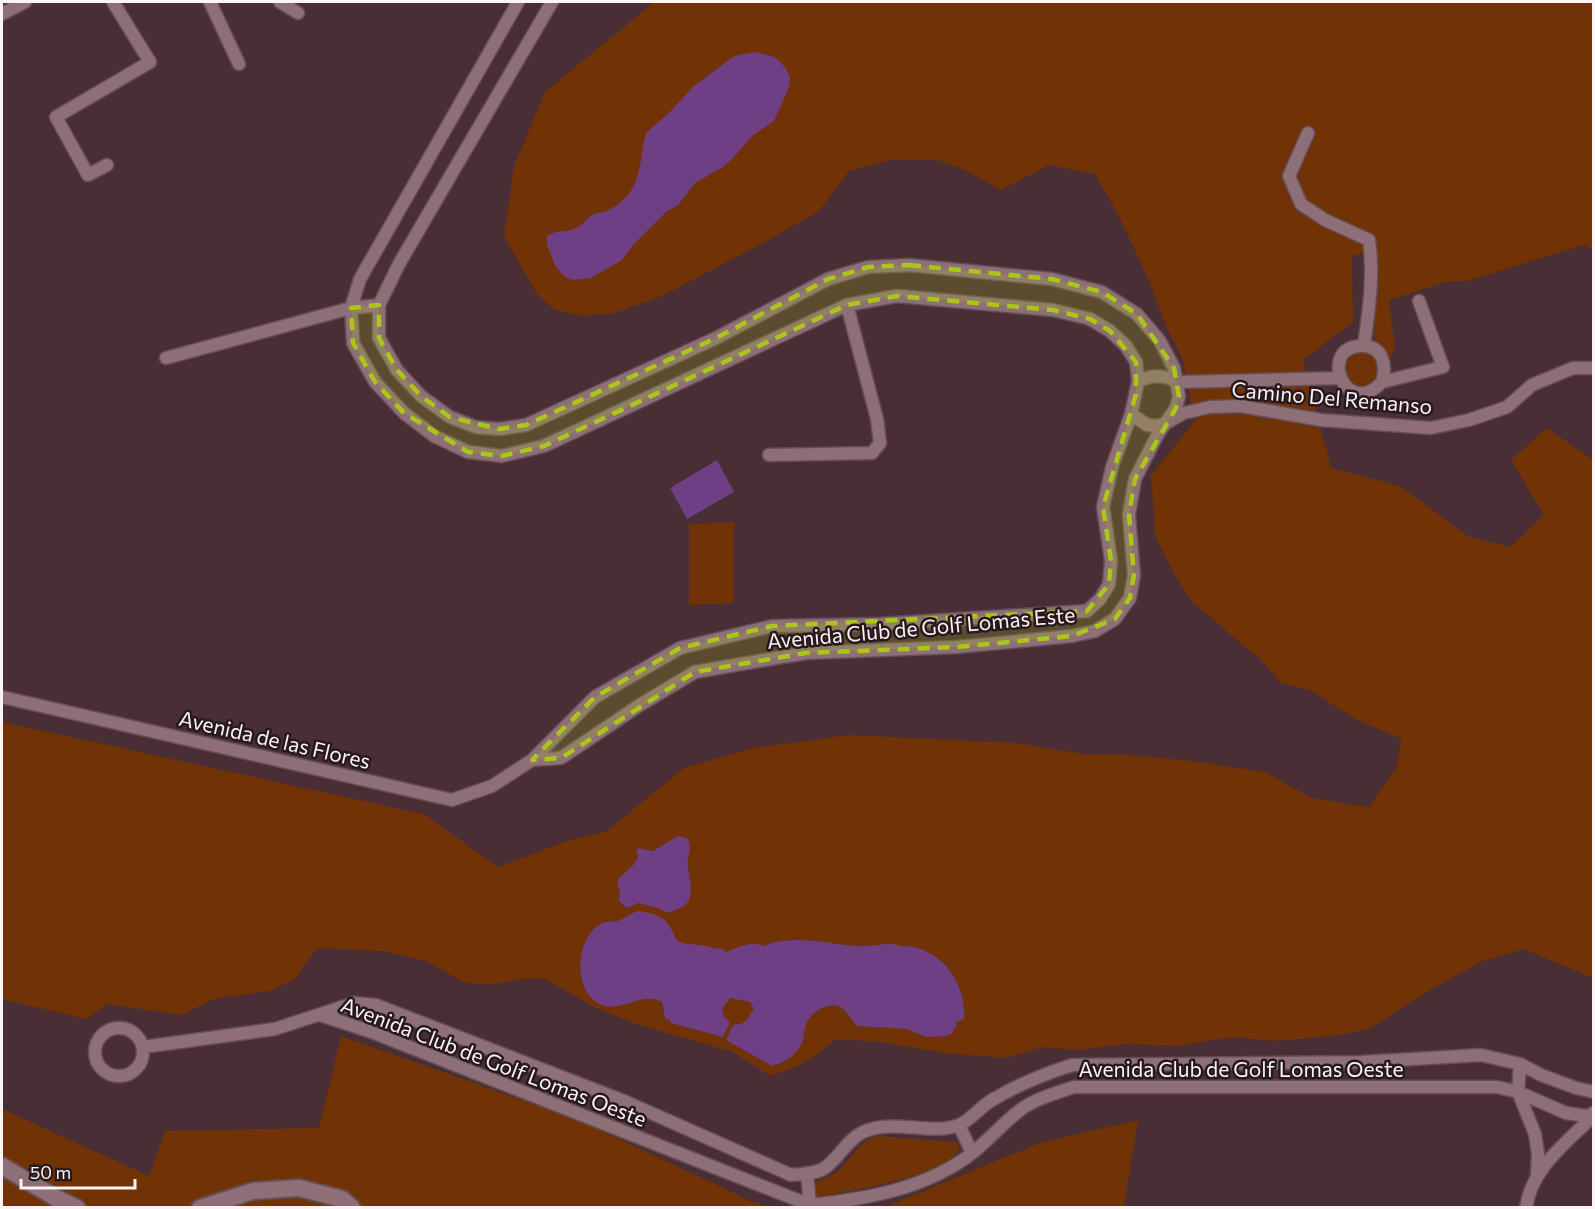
<svg xmlns="http://www.w3.org/2000/svg" width="1595" height="1209" font-family="Commissioner,sans-serif">
	<rect width="100%" height="100%" fill="#492e35"/>
	<path fill="#713205" d="M652 2H1593V249L1584 245 1467 281H1449L1389 300 1395 351 1387 363 1374 348 1377 249 1352 256 1353 322 1303 360 1331 468 1400 486 1469 537 1510 547 1544 515 1511 460 1547 428 1593 460V978L1524 949 1480 962 1430 990 1369 1029 1334 1036 1274 1041 1234 1037 1174 1046 1125 1044 1077 1050 1042 1047 1007 1058 945 1053 881 1042 836 1039C811 1060 801 1066 770 1076L733 1052 636 1024 596 1008 545 979H520L489 985 463 982 426 961 383 951 317 948 294 980 269 991 213 999 182 1015 107 1004 86 1019 2 999V722L424 814 498 867 567 841 607 831 684 768 753 748 849 735 1017 743 1084 754 1131 755 1191 761 1265 772 1312 798 1369 807 1396 768 1402 739 1357 720 1310 690 1281 683 1261 660 1192 602 1175 575 1155 535 1151 475 1195 421 1183 360 1166 326 1150 283 1120 218 1095 174 1049 165 1001 190 965 170 937 160H890L849 171 819 211 765 242 662 296 615 313 584 316 555 310 537 294 504 236 514 166 545 92 646 9Z
		M1345 369a17 17 0 1 1 34 0a17 17 0 1 1-34 0Z
		M734 522V603L689 605V524Z
		M341 1036 579 1120 755 1203 771 1207 2 1208V1109L149 1176 165 1131 319 1128Z
		M1138 1120 1124 1207H885L1040 1143Z
		M878 1136 955 1142 960 1147C946 1178 850 1190 818 1197L815 1195 817 1181C821 1179 827 1178 831 1176 848 1167 857 1140 878 1136Z"/>
	<path fill="#6e3f84" d="M755 52 775 57 785 67 790 78 788 90 774 121 752 136 733 158 723 167 695 183 678 205 666 212 633 245 622 260 591 278 572 280 565 277 556 267 547 245V236C558 229 563 233 573 229 581 227 585 220 592 215 597 212 604 213 609 210 644 191 638 164 646 133L671 111 693 87 734 56Z
		M717 460 734 492 687 519 670 488Z
		M678 836 688 839C693 852 686 855 688 866 691 892 698 906 666 913L661 909 638 903 627 908 619 901 620 892 617 882C625 869 632 871 639 855L636 852 638 848 653 851Z
		M638 911C663 915 667 918 677 941 687 945 696 944 706 946 713 947 713 950 720 948L727 952C739 947 750 941 763 946 793 934 824 943 854 946 866 947 875 945 886 944 892 943 898 946 904 946 941 947 967 984 964 1019L956 1022 957 1027 953 1029V1033L947 1036 927 1037 906 1029 857 1026C852 1021 848 1013 842 1008 831 1000 812 1011 807 1022 801 1034 807 1040 796 1052 790 1060 780 1063 772 1066L726 1040 733 1025C747 1025 747 1018 754 1009L750 1002 730 998 722 1009 724 1017 730 1022 723 1037 671 1023 670 1020 665 1018 662 1002C640 990 618 1017 596 1002 574 987 576 944 596 927 602 921 610 922 617 921 624 919 630 913 638 911Z"/>
	<g fill="none" stroke-linecap="round" stroke-linejoin="round">
		<g stroke="#644e55" stroke-width="15">
			<path id="street" d="M210 2 239 64
				M280 2 298 13
				M2 14 25 2
				M1308 133 1289 176 1301 204 1325 220 1369 240C1374 276 1369 310 1364 345
				M107 165 88 175 56 117 150 62 113 2
				M166 358 351 308 379 305
				M1138 381C1154 375 1162 374 1178 382L1340 378
				M1382 382C1387 365 1383 345 1361 346 1317 347 1346 421 1382 382L1443 367 1419 301
				M1131 414 1147 425 1156 426 1164 424 1184 413 1210 407 1240 406 1321 420 1431 428 1469 420 1507 407 1532 385 1573 368H1594
				M769 455 872 453 880 443 877 419 847 305
				M2 697 452 800 492 786 532 760 595 697 680 648 772 626 880 624 1087 611 1100 599 1109 584 1111 561 1103 507 1112 467 1131 414 1138 381 1136 362 1126 346 1110 331 1090 319 1053 310 897 296 847 305 544 446 502 456 468 452 434 436 404 413 375 382 353 343 351 308 360 279 518 2
				M532 760 561 758 640 705 695 672 806 653 957 647 1072 636 1095 631 1115 619 1130 598 1134 575 1129 515 1135 479 1158 434 1176 408 1179 396 1174 368 1160 341 1137 314 1102 292 1052 279 909 265 868 267 828 279 716 338 526 425 499 429 476 427 450 417 421 396 397 370 379 338V305L399 264 552 2
				M320 1015 369 1031 810 1205C866 1199 925 1189 971 1154 988 1141 1002 1124 1019 1111 1034 1099 1056 1093 1074 1087H1497L1518 1092 1566 1113 1594 1117
				M95 1052a24 24 0 1 1 48 0a24 24 0 1 1-48 0Z
				M143 1047 275 1029 354 1003 376 1005 624 1101 791 1175C802 1174 817 1174 826 1167 840 1156 847 1140 863 1132 894 1118 931 1136 959 1125 971 1120 980 1107 992 1100 1017 1085 1044 1074 1072 1065L1361 1062 1481 1055 1520 1064 1541 1075 1576 1088 1594 1092
				M1520 1064 1518 1092 1535 1134 1538 1154 1537 1175
				M959 1125 972 1153
				M807 1173 810 1205
				M1526 1208C1531 1169 1566 1143 1592 1117L1593 1113"/>
		</g>
		<g stroke="#644e55" stroke-width="20">
			<path id="secondary" d="M2 1166 56 1198 77 1208
				M200 1208 253 1191 299 1188 342 1199 352 1208"/>
		</g>
		<use href="#street" stroke="#8e6e77" stroke-width="12"/>
		<use href="#secondary" stroke="#8e6e77" stroke-width="16"/>
	</g>
	<path fill="#aac719" fill-opacity="0.2" stroke="#aac719" stroke-width="4.5" stroke-dasharray="12 8" stroke-linejoin="round" d="M909 265 1052 279 1102 292 1137 314 1174 368 1179 396 1176 408 1135 479 1129 515 1134 575 1130 598 1115 619 1072 636 957 647 806 653 695 672 561 758 532 760 595 697 680 648 772 626 1087 611 1109 584 1111 561 1103 507 1136 394V362L1110 331 1090 319 1053 310 897 296 847 305 544 446 502 456 468 452 404 413 375 382 353 343 351 308 379 305V338L397 370 421 396 450 417 499 429 526 425 716 338 828 279 868 267Z"/>
	<g text-anchor="middle" dominant-baseline="central" stroke-width="5" stroke-linejoin="round" paint-order="stroke">
		<g font-size="21" fill="#fdf2f4" stroke="#271a1e">
			<text transform="translate(1332 397) rotate(5)">Camino Del Remanso</text>
			<text transform="translate(921 627) rotate(-5)">Avenida Club de Golf Lomas Este</text>
			<text transform="translate(275 739) rotate(13)">Avenida de las Flores</text>
			<text transform="translate(494 1061) rotate(21)">Avenida Club de Golf Lomas Oeste</text>
			<text x="1241" y="1068">Avenida Club de Golf Lomas Oeste</text>
		</g>
	</g>
	<rect width="1595" height="1209" fill="none" stroke="#fdf2f4" stroke-width="6"/>
	<path d="M21 1179v9h114v-9" fill="none" stroke="#fdf2f4" stroke-width="3"/>
	<text x="30" y="1179" font-size="18" fill="#fdf2f4" stroke="#271a1e" stroke-width="4.5" paint-order="stroke">50 m</text>
</svg>
